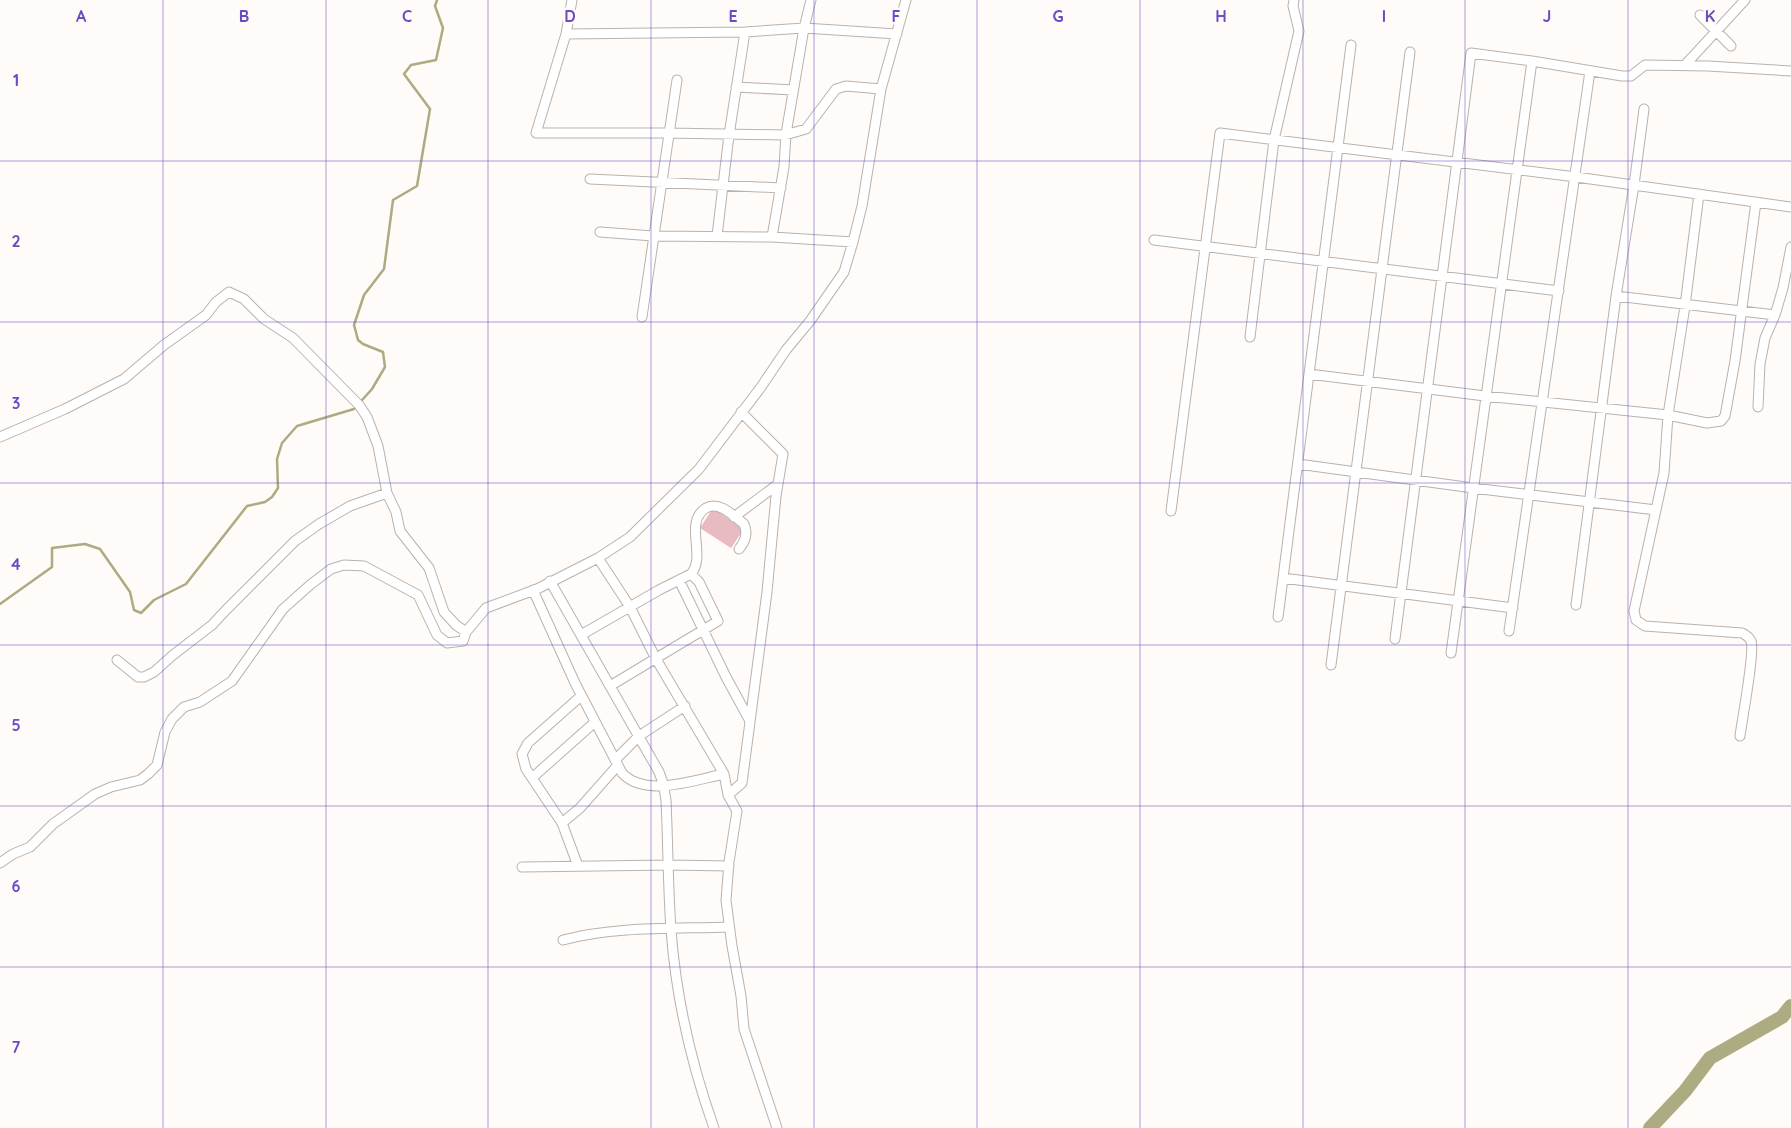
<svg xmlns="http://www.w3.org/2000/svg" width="1791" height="1128" font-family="Quicksand,sans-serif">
	<rect width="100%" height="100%" fill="#fffbf8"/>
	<path fill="#e8bac2" d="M713 508 744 529 731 548 700 528Z"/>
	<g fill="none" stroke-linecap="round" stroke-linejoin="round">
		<path stroke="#acab81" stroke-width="2.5" d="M0 604 52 567V548L85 544 100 549 130 592 134 610 141 613 154 600 186 584 247 506 265 502 272 497 278 488 277 459 282 443 297 426 354 409 372 389 385 367 383 352 363 344 358 340 354 325 364 295 384 269 393 200 417 186 430 109 404 74 411 65 436 60 443 28 435 6 437 0"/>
		<path stroke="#acab81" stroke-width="14" d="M1650 1128 1685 1091 1710 1058 1782 1017 1791 1006"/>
		<g stroke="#b9b2ad" stroke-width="11">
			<path id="minor" d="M572 0 566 34 536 133H669L785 135 806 129 836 89 846 86 881 89
				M1700 15 1731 46
				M566 34 745 32 804 28 897 34
				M1685 65 1745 0
				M736 87 793 90
				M590 179 781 188
				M600 232 653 236 772 237 853 242
				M717 236 729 135 745 32
				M772 237 784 167 786 134 804 28 811 0
				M1154 240 1559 291
				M1616 296 1775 315
				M642 317 677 80
				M1250 337 1274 140 1299 31 1293 6 1294 0
				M1309 374 1485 396 1668 415 1685 306 1699 194
				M1758 407 1760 364 1765 338 1775 315 1783 288 1791 247
				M741 412 783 454 776 496 767 592 742 783 728 795 737 811 729 862 726 900 732 946 741 996 744 1029 777 1128
				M0 437 65 409 124 379 164 345 206 315 216 302 229 292 244 299 264 319 293 338 359 405 367 417 378 446 387 493 396 512 400 531 429 568 444 612 456 625 466 632 486 608 537 589 598 558 630 537 699 469 761 387 786 350 810 321 844 272 853 242 862 206 881 89 906 0
				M1298 464 1473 488 1656 510
				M1171 511 1220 133 1576 177 1791 207
				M734 517 778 484
				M598 558 630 607 656 659 724 774 728 795
				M691 574C707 555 683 523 706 508 719 500 735 517 744 524 748 533 745 542 739 549
				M1283 578 1513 608
				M679 580 726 677 750 721
				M550 581 659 772 663 783 666 800C668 844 668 887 671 930 676 997 692 1066 714 1128
				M533 590 575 683 622 773C645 798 694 780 724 774
				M1576 605 1616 296 1634 185 1644 109
				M1278 617 1351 45
				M1509 631 1590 71
				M581 635 659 590 691 574 699 582 718 621 610 686
				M1395 639 1471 53 1532 61 1622 76H1631L1645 65 1708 66 1791 71
				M1451 653 1532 61
				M117 660 138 677H144L154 672 173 655 212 625 226 610 295 541 319 524 350 506 387 493
				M1331 665 1410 52
				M1740 736C1742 720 1755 652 1751 641 1749 637 1746 635 1742 633L1645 626 1636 620 1634 611 1664 473 1668 415 1707 423 1721 421 1725 416 1735 361 1756 202
				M615 760 639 736 685 706
				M532 778 595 722
				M562 823 580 808 618 765
				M0 863 13 854 30 847 53 824 95 794 111 787 140 780 148 774 157 765 165 732 172 719 184 707 200 702 232 681 283 609 310 585 331 569 344 565 364 566 418 595 437 635 447 643 463 641 466 632
				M578 866 562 823 526 769 522 754 528 743 581 696
				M522 867 669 865 729 866
				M563 940C616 926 674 929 729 927"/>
		</g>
		<use href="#minor" stroke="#fff" stroke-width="9"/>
	</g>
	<path fill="none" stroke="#6b4bc4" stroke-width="1" stroke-opacity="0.55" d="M163 0V1128M326 0V1128M488 0V1128M651 0V1128M814 0V1128M977 0V1128M1140 0V1128M1303 0V1128M1465 0V1128M1628 0V1128M0 161H1791M0 322H1791M0 483H1791M0 645H1791M0 806H1791M0 967H1791"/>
	<g font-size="16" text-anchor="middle" font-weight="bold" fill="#6b4bc4" stroke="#fffbf8" stroke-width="5" stroke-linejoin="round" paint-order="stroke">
		<text x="81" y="22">A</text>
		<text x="244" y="22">B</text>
		<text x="407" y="22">C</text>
		<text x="570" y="22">D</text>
		<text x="733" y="22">E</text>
		<text x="896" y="22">F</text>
		<text x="1058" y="22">G</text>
		<text x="1221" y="22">H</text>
		<text x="1384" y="22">I</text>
		<text x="1547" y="22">J</text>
		<text x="1710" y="22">K</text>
		<text x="16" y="86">1</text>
		<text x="16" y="247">2</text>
		<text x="16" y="409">3</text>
		<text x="16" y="570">4</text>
		<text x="16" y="731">5</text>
		<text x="16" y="892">6</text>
		<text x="16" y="1053">7</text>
	</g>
</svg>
